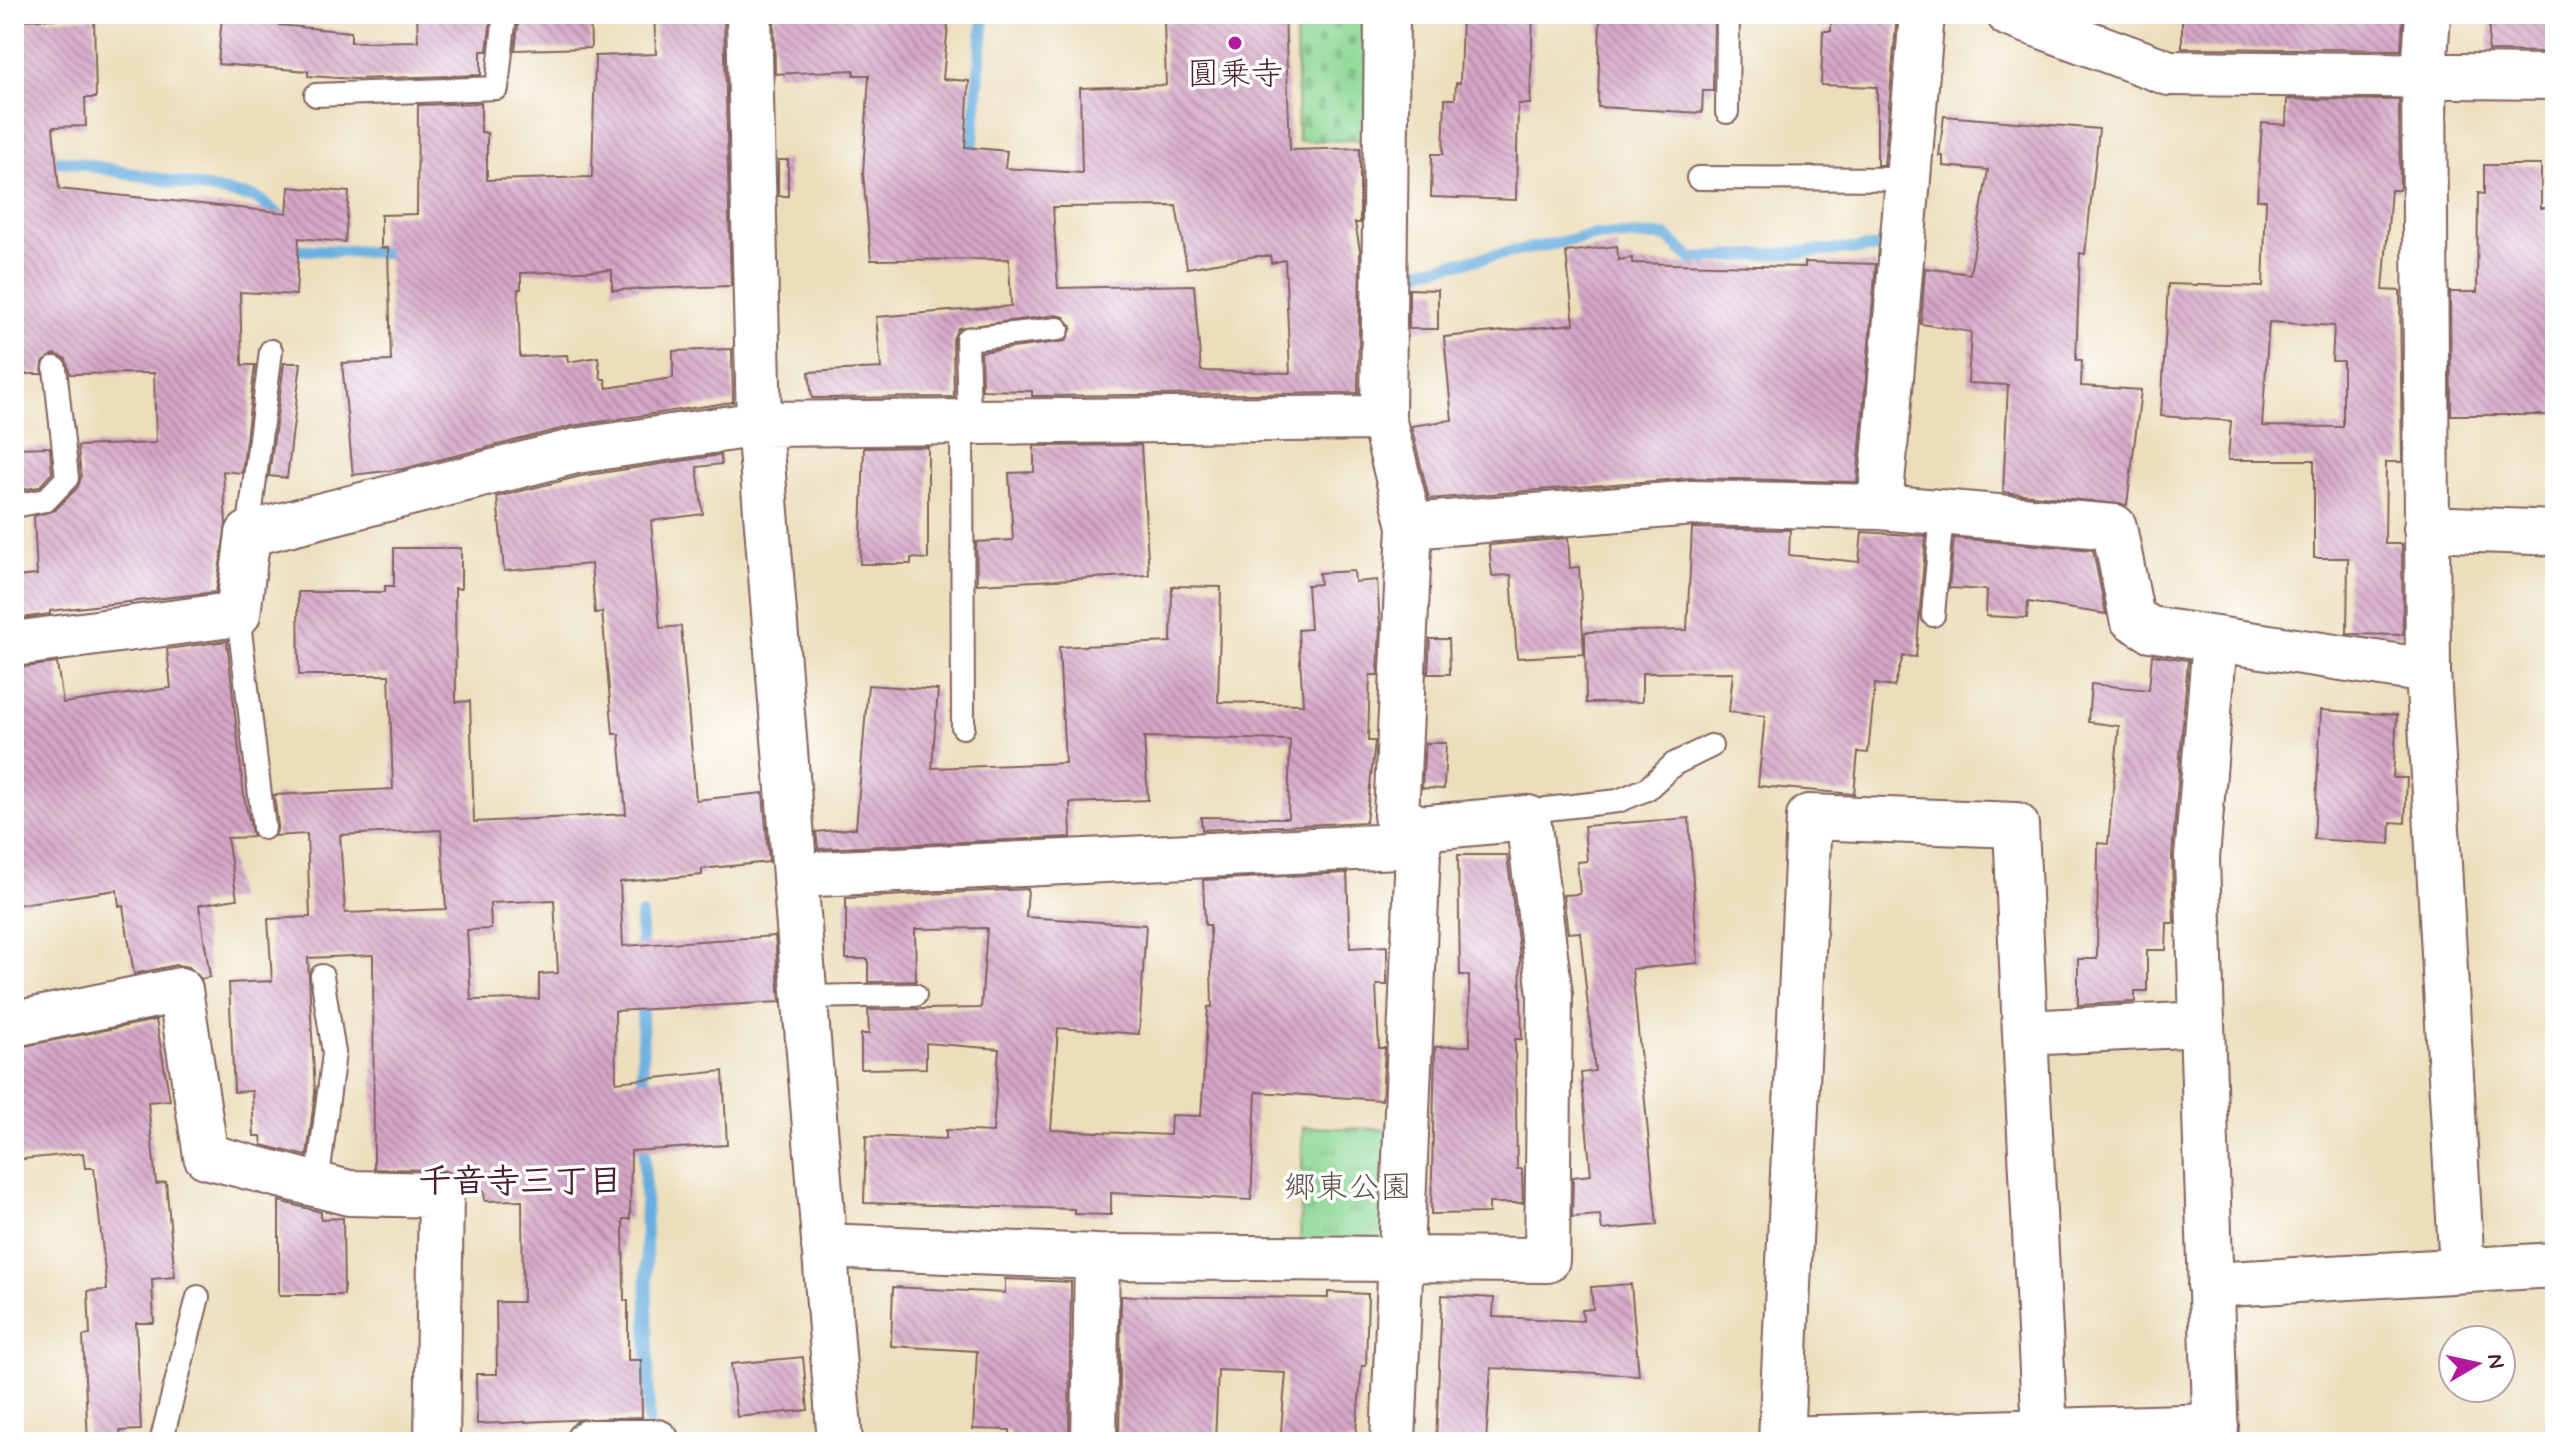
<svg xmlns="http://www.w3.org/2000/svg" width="2569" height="1456" font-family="Mynerve,'Klee One',sans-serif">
	<defs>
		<pattern id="cemetery-stones" width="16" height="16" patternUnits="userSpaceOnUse" patternTransform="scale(2)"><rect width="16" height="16" fill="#8dd895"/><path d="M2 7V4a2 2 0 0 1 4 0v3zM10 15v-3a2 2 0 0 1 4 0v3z" fill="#7bb981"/></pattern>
		<pattern id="park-tufts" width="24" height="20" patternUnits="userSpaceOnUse" patternTransform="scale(2)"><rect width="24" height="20" fill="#8dd895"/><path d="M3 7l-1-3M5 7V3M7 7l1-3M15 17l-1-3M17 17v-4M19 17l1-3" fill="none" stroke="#7bb981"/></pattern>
		<pattern id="building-back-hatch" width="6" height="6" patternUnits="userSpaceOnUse" patternTransform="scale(2)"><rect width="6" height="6" fill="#d4a6c6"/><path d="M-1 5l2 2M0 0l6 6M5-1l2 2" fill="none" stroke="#ae87a1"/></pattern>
	</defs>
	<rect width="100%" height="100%" fill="#fff"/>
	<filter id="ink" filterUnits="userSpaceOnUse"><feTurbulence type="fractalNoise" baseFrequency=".0125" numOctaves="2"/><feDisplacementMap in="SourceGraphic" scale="16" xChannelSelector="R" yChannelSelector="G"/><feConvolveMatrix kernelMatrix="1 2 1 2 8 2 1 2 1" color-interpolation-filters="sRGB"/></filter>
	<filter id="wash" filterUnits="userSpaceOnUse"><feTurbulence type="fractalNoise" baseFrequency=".006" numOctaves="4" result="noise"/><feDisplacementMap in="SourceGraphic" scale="32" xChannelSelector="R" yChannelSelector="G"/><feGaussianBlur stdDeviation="1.8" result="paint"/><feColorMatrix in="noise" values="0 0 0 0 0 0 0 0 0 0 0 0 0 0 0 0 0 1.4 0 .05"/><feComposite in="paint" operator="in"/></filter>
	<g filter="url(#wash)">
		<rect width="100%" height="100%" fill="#ecdebb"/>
		<path fill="url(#cemetery-stones)" stroke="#6c7c60" stroke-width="2" d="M1296 14H1371L1365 140 1298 141Z"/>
		<path fill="url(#park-tufts)" stroke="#6c7c60" stroke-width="2" d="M1303 1127 1397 1130 1391 1249 1300 1247Z"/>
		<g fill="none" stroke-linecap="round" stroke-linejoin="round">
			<path stroke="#69aedf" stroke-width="12" d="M14 159 71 162 257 198 281 217V224
				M971 163 984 14
				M282 249 404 253
				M1407 273 1597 235 1666 236 1692 259 1887 247
				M641 915V960
				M642 995 643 1092
				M644 1135 649 1421"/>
		</g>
		<g id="blocks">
			<path fill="url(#building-back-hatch)" fill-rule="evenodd" d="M222 14H280L279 25 351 32V42L418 41 417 14H480V18H491L487 51H481V75L355 79 308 76V71L218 64Z
				M654 14H724L731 286 612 290V270L521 273V289H518L520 357 567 355 568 362 598 357 601 379H605L607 388 673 378V351L732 349 733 402 572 426 403 469 353 475 342 363 391 361 388 248H381V215L417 214 418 105 481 103V132L487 133V180L592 177 595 56 656 54Z
				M774 14H949L943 79 969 81 965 147 1007 151 1005 168 1082 173 1080 88 1166 85 1164 22 1181 21V14H1285L1290 150 1360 148V223H1355L1360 250 1358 393 1032 396V391L982 390 981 352 1066 341 1072 327 1064 317 1056 315 958 328 953 339 954 397 812 398 809 372 881 368 876 317 1011 306 1009 259 871 260 863 173 869 75H854V70L775 74ZM1176 206 1187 268 1256 256H1270L1271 263 1285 260 1290 373 1201 371 1194 285 1058 288 1053 207Z
				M1462 14H1533L1530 104H1518L1516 200 1431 197 1432 154H1443L1445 99H1455L1456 83H1460Z
				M1600 14H1714L1713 91H1703L1702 113 1598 107Z
				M1831 14H1897L1884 165H1877V87L1821 85 1823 31H1831Z
				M2255 14H2403L2401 50 2182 48V18Z
				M2490 14H2555V52L2488 51Z
				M590 15 591 48 515 50 519 17Z
				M94 18 96 98H85L86 126 53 127 59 189 287 213 289 187 349 192 345 242 299 238 296 295 240 292 242 365H255L242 473 223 471 226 524 216 592 50 611V614L14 619V577L37 575 34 516 55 510 78 487 81 477 78 446 156 443 154 373 70 374 66 359 54 354 43 362 42 374H14V115L20 116 17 20Z
				M2287 99 2399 100 2400 186 2399 190H2391L2383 290 2400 291 2402 462H2386L2385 544H2402L2403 635 2347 634 2348 558H2314V460H2228L2231 421 2161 416 2168 284 2263 287 2266 200H2257L2262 123 2286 125ZM2269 322 2334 326 2332 361H2343V427L2262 426Z
				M1944 116 2099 129 2085 254 2080 253 2076 360H2082L2081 386 2141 390 2127 505 2003 492 2008 385 1968 383 1971 332 1921 324 1925 268 1970 274 1988 170 1943 166V156H1939Z
				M778 160H788V196H778Z
				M2484 165H2541V208H2554L2555 415H2451L2450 292H2477L2478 193 2484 194Z
				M1617 246 1618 260 1632 258V263L1805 267V262L1876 264 1857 482 1691 478 1429 499 1411 426 1452 420 1444 337 1574 324 1566 252Z
				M1409 289 1438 290V329H1409Z
				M284 363H301L287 478 269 476Z
				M1141 445 1149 575 977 584 976 542 1013 540 1009 473 1034 472V446Z
				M50 447 52 473 39 487 14 491V448Z
				M928 447V559L911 558V564H860L864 448Z
				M720 455 722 464 697 467 703 514 651 521 660 628 681 626 696 800 763 793 769 862 702 869V875L620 882 623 946 775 936 780 1002 615 1011 616 1082 723 1071 727 1145 631 1151 630 1219H623L624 1301H628V1360H641L642 1417 477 1424 476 1374H497L496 1302H523L522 1200 485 1201 484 1191 465 1192 455 1174 442 1170 374 1169 373 955 308 958 315 1093 307 1156 262 1145 261 1136H254L252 1091 234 1092 229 983 272 981 268 919 310 917 307 834 275 836 278 826 274 795 393 789 389 675H299L298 592H385V586H394V548H461V589L455 588 456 702 470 701 474 822 626 814 619 734H613L602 612 595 613 591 564 504 571 497 497 581 476ZM441 830 446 909 345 913 340 835ZM554 900 558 973 539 974V999L471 1000 467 930 491 929 490 903Z
				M1692 528 1790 530 1789 555 1859 562 1862 532 1926 536 1916 657 1903 656 1894 687 1875 684 1868 753 1858 752 1854 794 1758 786 1765 716 1729 712 1733 672 1642 673V702L1586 703 1585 632 1687 630Z
				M1568 538 1570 568 1579 567 1584 654 1517 658 1511 575 1492 576 1489 545Z
				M1954 538 2093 550 2106 614 2028 602 2027 618 1986 616 1987 590 1949 588Z
				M1354 571 1355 582 1377 580 1380 625 1378 675H1370L1368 741H1375L1366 822 1202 830 1201 817 1288 818 1290 740 1144 737 1148 800 1070 803 1071 837 818 849 816 832 856 828 868 685 938 690 932 768 1065 763 1059 647 1171 642 1172 586 1221 587 1218 702 1303 704 1298 630 1310 629 1307 585 1320 584 1319 573Z
				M1430 639H1449L1450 674H1428Z
				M227 641 244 797 253 837 227 838 237 899 199 905 210 977 201 979 189 967 176 965 134 974 123 906H119L117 890 14 905V668L57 663 63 703 171 688 167 649Z
				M2152 655 2188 660 2172 856 2174 923H2167L2166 950H2147V991H2135V1002L2078 1005V959H2097L2098 843 2108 844 2119 726 2088 722 2091 684 2149 690Z
				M2321 710 2397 715 2393 778H2407L2405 823 2391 822 2390 844 2314 839Z
				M1425 743H1446L1444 789 1422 788Z
				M1689 818 1698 963 1632 969 1657 1225 1602 1230 1600 1215 1572 1217 1573 1177 1591 1175 1581 1073 1595 1071 1580 932 1568 933 1563 895 1580 894 1577 862 1587 861 1584 826Z
				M1458 855H1507L1520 956 1522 1039H1515L1517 1169H1522L1523 1203H1489V1213L1431 1214 1435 1047 1470 1046 1469 975H1460Z
				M1347 873 1350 948 1387 946V985H1376L1379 1048H1385L1382 1100 1256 1092 1251 1200 1111 1193V1215L1074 1214V1209L864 1203 866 1136 946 1139V1130L993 1132 999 1049 926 1043V1068L861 1069V1034H869L868 1010 981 1008 987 928 915 929 916 981 868 982V959H846V898L1028 889 1026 917 1146 925 1139 1034 1058 1028 1051 1130 1170 1135 1171 1115 1201 1116 1208 1007H1212L1210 925H1205L1203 880Z
				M156 1020 170 1100 148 1102 156 1184 166 1182 175 1277 152 1279 154 1323H136L141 1430 120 1431 121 1442H88L83 1336 90 1335 88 1291 107 1290 94 1168H85L83 1153 14 1160V1048Z
				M279 1201 321 1212V1219L343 1218 344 1295H279Z
				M1005 1279 1071 1282 1069 1440 1010 1438V1430L973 1429 977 1351 891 1346 893 1287 1005 1293Z
				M1631 1284 1639 1375 1491 1368 1486 1442H1436L1442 1295 1494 1298 1493 1317 1583 1321 1582 1310 1593 1309 1591 1287Z
				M1328 1292 1368 1294 1366 1366H1362L1355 1442H1280L1286 1373 1218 1370 1215 1442H1119L1121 1296 1328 1298Z
				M803 1357 808 1410 737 1417 731 1364Z"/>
		</g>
	</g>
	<g filter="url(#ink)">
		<use href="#blocks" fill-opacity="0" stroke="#83625d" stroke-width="2"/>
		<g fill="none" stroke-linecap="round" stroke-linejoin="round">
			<g stroke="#83625d" stroke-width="26">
				<path id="lane" d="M316 95 497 88 505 14
					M1727 112 1728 14
					M1698 178 1910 179
					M962 422 963 727
					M969 422 967 339 1058 329
					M14 506 46 500 67 478 55 368
					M248 534 271 351
					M238 614 264 828
					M1933 615 1942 514
					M1528 818 1546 809 1618 801 1647 789 1674 764 1711 746
					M804 997 915 995
					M317 1185 334 1053 322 976
					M161 1442 198 1297"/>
			</g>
			<g stroke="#83625d" stroke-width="48">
				<path id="street" d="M749 14 759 424 840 1442
					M2009 14 2169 73 2555 77
					M2428 14 2424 74 2428 671 2462 1270
					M1383 418 1387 14
					M1880 507 1922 14
					M1410 526 1396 816 1419 828
					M2426 528 2555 533
					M14 644 238 614 248 534 576 451 759 424 1383 418 1410 526 1693 503 1880 507 2114 527 2132 618 2150 629 2428 671
					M795 875 1418 845
					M14 1024 180 990 206 1156 349 1193 441 1195 437 1442
					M2202 1024 2216 1442
					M2025 1033 2045 1431
					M824 1246 1097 1257 1547 1260 1550 994 1528 818 1419 828 1393 1442
					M2210 1285 2555 1265
					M1781 1439 2216 1426
					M588 1442H657
					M1094 1442 1097 1257
					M1781 1442 1809 817 2016 825 2025 1033 2202 1024 2197 858 2215 639"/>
			</g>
			<use href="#lane" stroke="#fff" stroke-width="22"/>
			<use href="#street" stroke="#fff" stroke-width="44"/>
		</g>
	</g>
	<circle fill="#b5179e" stroke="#fff" stroke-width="3" cx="1235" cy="43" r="8"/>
	<g text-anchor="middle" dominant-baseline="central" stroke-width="7" stroke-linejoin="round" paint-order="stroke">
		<g font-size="32" fill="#4a1f2b" stroke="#fff">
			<text x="1235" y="75">圓乗寺</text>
		</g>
		<g font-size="32" fill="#5e564b" stroke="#fff">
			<text x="1348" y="1188">郷東公園</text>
		</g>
		<g font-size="34" font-weight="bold" fill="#4a1f2b" stroke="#fff">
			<text x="520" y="1182">千音寺三丁目</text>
		</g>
	</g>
	<rect width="2569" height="1456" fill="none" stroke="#fff" stroke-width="48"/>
	<g transform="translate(2477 1364) rotate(81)"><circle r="38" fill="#ffffff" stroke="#b7a5aa" stroke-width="2"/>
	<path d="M0-6L14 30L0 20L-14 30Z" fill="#b5179e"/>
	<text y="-12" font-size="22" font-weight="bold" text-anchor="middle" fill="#4a1f2b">N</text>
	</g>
</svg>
